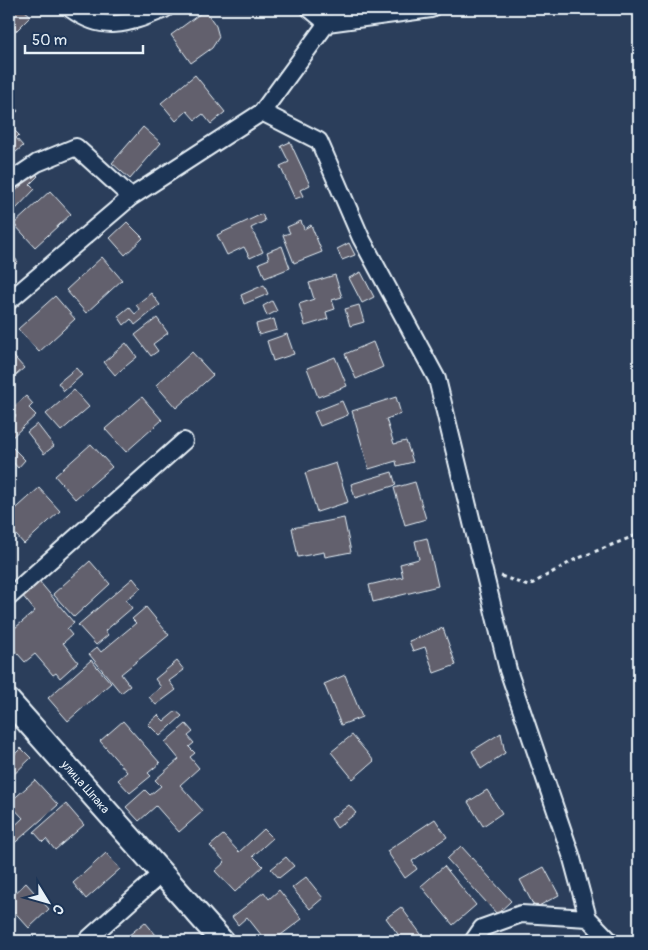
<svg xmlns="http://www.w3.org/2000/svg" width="648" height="950" font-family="Pangolin,sans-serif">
	<rect width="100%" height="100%" fill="#2b3e5b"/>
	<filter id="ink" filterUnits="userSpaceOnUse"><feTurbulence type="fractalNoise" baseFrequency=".02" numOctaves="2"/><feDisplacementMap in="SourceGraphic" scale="10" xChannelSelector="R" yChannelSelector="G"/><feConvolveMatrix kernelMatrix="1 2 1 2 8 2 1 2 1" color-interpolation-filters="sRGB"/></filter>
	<g filter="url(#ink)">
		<path fill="#62616d" stroke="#e8f1f8" d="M9 9H23L31 16 11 36 9 33Z
			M205 10 216 26 219 37 212 48 191 63 171 35Z
			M195 75 225 112 211 124 203 114 195 120 187 111 176 121 161 103Z
			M9 100 18 111 9 119Z
			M143 127 161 143 130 179 112 163Z
			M9 129 11 131 13 129 19 135 16 138 23 146 9 158Z
			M290 142 310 185 300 190 303 196 295 199 280 166 289 162 281 146Z
			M34 172 38 176 30 184 35 189 16 209 9 202V198Z
			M50 191 71 214 35 247 14 224Z
			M262 214 265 221 251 228 263 252 250 258 244 247 227 255 217 235Z
			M301 221 304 229 311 225 322 252 294 263 283 235 290 233 287 227Z
			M127 222 143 238 125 255 110 238Z
			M349 243 355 255 342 260 337 249Z
			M282 246 290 268 265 278 259 263 269 259 267 252Z
			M9 251 18 262 9 270Z
			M102 257 122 280 86 313 66 290Z
			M361 272 374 297 362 303 349 278Z
			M335 275 342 297 332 300 335 309 326 312 328 319 305 326 299 304 314 299 309 283Z
			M264 285 268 294 244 304 241 295Z
			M151 293 160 305 135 325 131 319 124 325 118 316 129 307 135 314 140 310 136 305Z
			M55 296 75 319 39 352 18 329Z
			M272 301 277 311 267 316 263 306Z
			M359 305 364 322 350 326 345 309Z
			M157 318 168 333 153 344 158 351 151 356 135 335Z
			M274 319 277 330 259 335 256 324Z
			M287 334 294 354 273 361 267 341Z
			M373 342 383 367 356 379 345 354Z
			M126 343 137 357 115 375 104 362Z
			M9 351 24 368 9 381Z
			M192 352 213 375 176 408 156 385Z
			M335 357 347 386 318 397 307 368Z
			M76 368 82 375 64 391 58 383Z
			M74 390 89 407 61 431 46 414Z
			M26 396 33 404 29 408 36 415 10 439 9 422 16 416 10 410Z
			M142 397 162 420 126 452 105 429Z
			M396 397 401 414 386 419 394 444 406 441 413 462 397 466 396 461 369 469 352 411Z
			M342 401 348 415 320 426 314 412Z
			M37 424 54 446 44 454 27 432Z
			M91 444 112 467 75 499 55 476Z
			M10 445 25 460 18 468 11 460 9 462Z
			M336 463 348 502 317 512 305 473Z
			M392 472 396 485 355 498 351 484Z
			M415 482 426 519 405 525 394 488Z
			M39 488 60 511 24 544 9 527V515Z
			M344 518 351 552 325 557 324 552 298 557 292 528Z
			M427 538 438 586 373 602 369 585 403 577 400 564 419 559 415 541Z
			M90 561 110 584 74 617 53 594Z
			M133 578 141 588 126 600 132 608 105 631 108 635 96 645 78 625Z
			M39 581 74 623 67 629 72 635 63 643 78 662 60 678 56 673 53 675 35 654 25 662 9 644V633L35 611 22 595Z
			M146 607 169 635 121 674 130 686 121 693 89 654 97 647 101 652 136 623 132 619Z
			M443 628 456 665 434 673 425 647 413 651 409 641Z
			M91 660 111 683 68 721 48 698Z
			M177 661 184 670 169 681 176 690 156 705 149 697 161 687 155 679Z
			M345 675 362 717 341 725 324 684Z
			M176 711 182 716 160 736 148 724 158 715 164 721Z
			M123 721 160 763 148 773 151 776 130 793 118 780 127 772 100 741Z
			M186 724 193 732 188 736 194 743 189 747 195 753 190 757 199 768 180 785 203 811 179 832 156 806 139 821 126 807 145 790 150 795 161 786 155 780 179 759 165 742Z
			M501 733 505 753 481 769 472 751Z
			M352 735 374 761 353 779 331 752Z
			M21 748 31 758 9 779V760Z
			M35 780 58 805 9 848V831L23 818 9 803Z
			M487 790 502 813 483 826 468 802Z
			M66 804 84 825 55 850 46 839 43 842 34 832Z
			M349 805 356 813 337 828 331 819Z
			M435 819 447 837 412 861 417 869 405 878 387 851Z
			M264 829 273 838 253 856 263 866 235 892 215 871 225 862 210 846 223 835 239 852Z
			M461 846 511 901 497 914 447 859Z
			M106 853 120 869 86 899 73 883Z
			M286 857 294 866 279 878 271 869Z
			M444 866 476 905 453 925 421 886Z
			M544 867 559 895 535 908 520 880Z
			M306 877 323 898 310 909 292 888Z
			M26 883 49 909 29 928 9 906V899Z
			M279 890 302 919 273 941H266L247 917 238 925 232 917 264 892 269 899Z
			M401 907 426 941H403L386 918Z
			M145 922 156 935 149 941H122Z"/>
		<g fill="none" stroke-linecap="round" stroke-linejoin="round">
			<g stroke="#e8f1f8" stroke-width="20">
				<path id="street" d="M71 9C105 34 129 23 165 9
					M310 9 327 23
					M262 112 319 141 361 238 437 379 508 670 571 855 588 918 610 941
					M9 182 37 163 76 147 131 197
					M9 301 131 197 262 112 327 23 431 9
					M9 597 184 441
					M86 941 161 874
					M473 941 482 928 521 914 588 918"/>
			</g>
			<g stroke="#e8f1f8" stroke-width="26">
				<g id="secondary">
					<path id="s1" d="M9 701 222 941"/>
				</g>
			</g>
			<path stroke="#e8f1f8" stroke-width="3" stroke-dasharray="4 4" stroke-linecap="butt" d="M501 576 528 586 574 560 639 534"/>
			<use href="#street" stroke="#1d3557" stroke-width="16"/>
			<use href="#secondary" stroke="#1d3557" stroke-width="22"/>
		</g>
	</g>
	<g text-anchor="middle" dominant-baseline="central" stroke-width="4" stroke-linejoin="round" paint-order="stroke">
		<g font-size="12" fill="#e8f1f8" stroke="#1d3557">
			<text stroke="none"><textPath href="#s1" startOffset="115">улица Шпака</textPath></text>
		</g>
	</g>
	<rect width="648" height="950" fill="none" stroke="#1d3557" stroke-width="30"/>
	<rect x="15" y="15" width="618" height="920" fill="none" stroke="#e8f1f8" stroke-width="2" filter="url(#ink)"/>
	<g transform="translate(48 902) rotate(127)" stroke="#1d3557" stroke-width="4" paint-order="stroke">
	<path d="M0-4L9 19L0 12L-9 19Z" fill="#e8f1f8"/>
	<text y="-8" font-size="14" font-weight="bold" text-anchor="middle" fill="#e8f1f8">С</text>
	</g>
	<path d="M25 45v8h118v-8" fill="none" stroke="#e8f1f8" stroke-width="2.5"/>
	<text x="32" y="45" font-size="15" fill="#e8f1f8" stroke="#1d3557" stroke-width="4" paint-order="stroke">50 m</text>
</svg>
